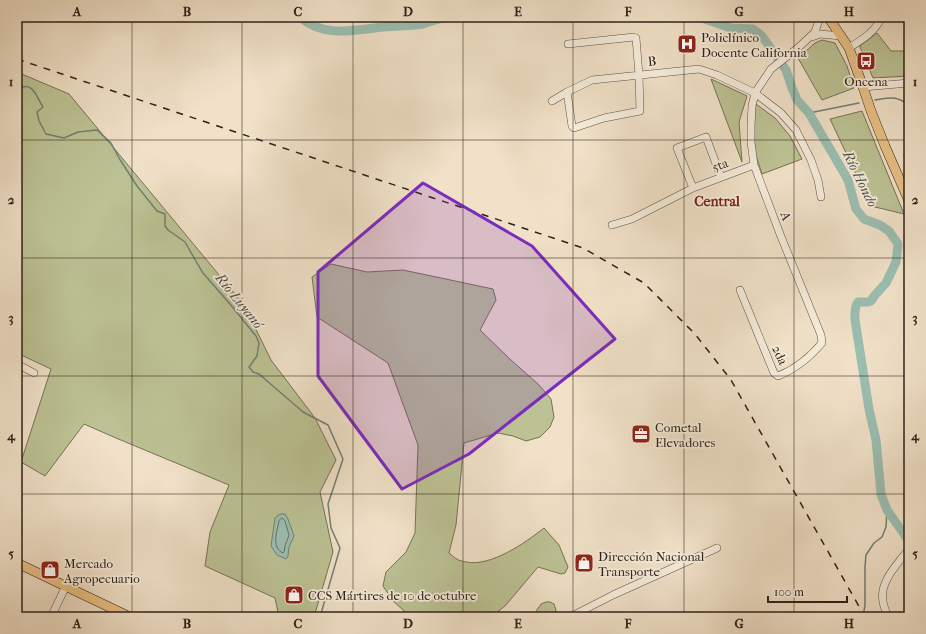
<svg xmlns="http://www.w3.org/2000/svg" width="926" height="634" font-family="'IM FELL French Canon',serif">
	<rect width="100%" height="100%" fill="#f0e1c8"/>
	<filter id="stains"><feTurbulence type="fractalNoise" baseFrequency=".005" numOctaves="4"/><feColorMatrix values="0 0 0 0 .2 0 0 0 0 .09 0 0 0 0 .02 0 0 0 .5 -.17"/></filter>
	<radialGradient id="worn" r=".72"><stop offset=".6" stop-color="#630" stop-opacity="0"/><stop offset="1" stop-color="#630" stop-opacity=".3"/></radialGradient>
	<path fill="#bcc294" stroke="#767156" d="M877 33 891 51H909V76L873 78 860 47 861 45Z
		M822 40 835 43 847 66 854 88 822 100 798 58 815 43Z
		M17 72 69 94 244 305 271 360 315 418 336 460 320 492 333 552 314 617H279L275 598 205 566 210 532 229 485 116 438 84 424 45 476 21 462 51 369 17 353Z
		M711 79 747 96 739 122 742 162Z
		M756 104 775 118 790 136 802 159 762 174 755 152 753 122Z
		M862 111 904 214 871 206 830 119Z
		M331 264 367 272 403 270 493 289 496 300 480 330 512 361 538 384 551 399 554 417 550 427 540 437 526 441 513 436 498 433 464 443 456 525 449 553C452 555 454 558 457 559 459 561 463 561 466 562 491 567 525 543 544 528L559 545 568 567 565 573 561 574 538 567 505 606 491 617H411L393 601 383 586 386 572 406 552 415 533 418 445 388 363 317 317 312 277Z
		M546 602H550L554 604 556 610 555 617H532L541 604Z"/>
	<path fill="#9bbeb1" stroke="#707f74" d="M280 514H285L288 519 294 536 289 547 288 556 286 559 277 555 271 546 275 518Z"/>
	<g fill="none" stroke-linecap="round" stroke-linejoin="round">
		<path stroke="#666f65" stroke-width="1" d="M282 518 285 521 289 535 285 546 284 552 283 553C271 548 277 531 279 521Z"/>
		<path stroke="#707f74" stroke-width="1.5" d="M17 90C33 79 36 97 43 107L37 112 39 121 46 134 64 138 78 132 97 130 111 143 119 158 137 186 157 211 165 214V226L168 230 185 242 197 263 203 273 230 304 256 336 259 343 257 356 249 367 253 372 259 374 303 412 328 425 343 459 328 504 331 528 340 548 320 617
			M875 100C889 98 898 95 909 106
			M809 113 859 103
			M863 617 865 605V567L866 555 874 543 882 537 886 527 887 510"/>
		<path stroke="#9bbeb1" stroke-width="9" d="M300 17C323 38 355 30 383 27 396 26 409 26 423 24 432 21 440 18 450 17
			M699 17 731 28 753 29 762 36 786 70 792 88 797 100 809 113 848 180 856 209 864 219 880 225 889 231 898 244 896 262 886 283 875 295 871 301 868 302H858C854 307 855 314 855 320L869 409 876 440 881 494 887 510 909 541"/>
		<g stroke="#605045" stroke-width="8">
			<path id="minor" d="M812 37 820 34 841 36
				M849 48C863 39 874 33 882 17
				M863 87 909 83
				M567 92 572 126 574 128 604 118 640 111 639 75 636 38 634 37 568 44
				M552 101 567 92 592 80 699 69 717 75 755 93 781 113 796 130 811 160 818 180 821 197
				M693 188 677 148 706 137 721 177
				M612 225 632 219 693 188 754 165
				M740 290 774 373 778 376C796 369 810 357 822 343L821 335 780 234 754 165 751 142V126L752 106 755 93 771 69 799 47 815 32 820 17
				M17 364 34 373
				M51 617 66 586
				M570 617 613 595 717 548
				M888 617C886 612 884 607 883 602 879 582 897 565 908 550"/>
		</g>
		<g stroke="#302019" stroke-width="10">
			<path id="major" d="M828 17 849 48 863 87 871 111 885 146 909 201
				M17 563 130 617"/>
		</g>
		<use href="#minor" stroke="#f5ecdb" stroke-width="7"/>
		<use href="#major" stroke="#e8c084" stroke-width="9"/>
		<path stroke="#302019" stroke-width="1.5" stroke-dasharray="7 7" stroke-linecap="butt" d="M17 59 583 248 644 283 695 334 731 380 865 617"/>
	</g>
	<path fill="#7b2cbf" fill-opacity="0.2" stroke="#7b2cbf" stroke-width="3" stroke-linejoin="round" d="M423 183 532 246 615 339 469 454 402 489 318 376V272Z"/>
	<path fill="none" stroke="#302019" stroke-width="1" stroke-opacity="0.55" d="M132 17V617M242 17V617M353 17V617M463 17V617M573 17V617M684 17V617M794 17V617M17 140H909M17 258H909M17 376H909M17 494H909"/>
	<defs>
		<g id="hospital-square" transform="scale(1)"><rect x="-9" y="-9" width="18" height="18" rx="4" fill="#8f2418" stroke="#f5ecdb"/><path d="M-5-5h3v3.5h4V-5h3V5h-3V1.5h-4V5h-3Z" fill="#fff"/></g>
		<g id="bus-square" transform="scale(1)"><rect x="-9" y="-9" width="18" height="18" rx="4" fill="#8f2418" stroke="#f5ecdb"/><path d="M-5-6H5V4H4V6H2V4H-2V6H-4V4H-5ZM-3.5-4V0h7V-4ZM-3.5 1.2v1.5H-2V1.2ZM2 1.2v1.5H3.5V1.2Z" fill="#fff"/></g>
		<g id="office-square" transform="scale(1)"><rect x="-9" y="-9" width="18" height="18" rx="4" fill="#8f2418" stroke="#f5ecdb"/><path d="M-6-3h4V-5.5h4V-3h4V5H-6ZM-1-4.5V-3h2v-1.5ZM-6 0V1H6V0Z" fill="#fff"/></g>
		<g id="shop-square" transform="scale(1)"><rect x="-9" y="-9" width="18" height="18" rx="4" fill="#8f2418" stroke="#f5ecdb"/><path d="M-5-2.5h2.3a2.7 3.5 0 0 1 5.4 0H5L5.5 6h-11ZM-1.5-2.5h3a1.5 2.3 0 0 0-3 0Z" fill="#fff"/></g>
	</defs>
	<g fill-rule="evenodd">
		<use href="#hospital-square" x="687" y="44"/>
		<use href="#bus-square" x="866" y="61"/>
		<use href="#office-square" x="641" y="434"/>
		<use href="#shop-square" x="584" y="563"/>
		<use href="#shop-square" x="50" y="570"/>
		<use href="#shop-square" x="294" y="595"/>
	</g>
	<g text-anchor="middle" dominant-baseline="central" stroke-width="3.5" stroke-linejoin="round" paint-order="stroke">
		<g font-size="13" fill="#302019" stroke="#f5ecdb" text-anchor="start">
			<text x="701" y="37">Policlínico<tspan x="701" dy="15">Docente California</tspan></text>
			<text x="866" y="81" text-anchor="middle">Oncena</text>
			<text x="655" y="427">Cometal<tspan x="655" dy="15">Elevadores</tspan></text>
			<text x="598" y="556">Dirección Nacional<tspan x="598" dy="15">Transporte</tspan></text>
			<text x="64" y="563">Mercado<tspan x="64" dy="15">Agropecuario</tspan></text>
			<text x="308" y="595">CCS Mártires de 10 de octubre</text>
		</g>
		<g font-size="13" fill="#302019" stroke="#f5ecdb">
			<text transform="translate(652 61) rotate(-6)">B</text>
			<text transform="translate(720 165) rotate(-20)">5ta</text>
			<text transform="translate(786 216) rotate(69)">A</text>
			<text transform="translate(780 355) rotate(66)">2da</text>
		</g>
		<g font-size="14" font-style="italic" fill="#504f47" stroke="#f5ecdb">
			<text transform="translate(860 179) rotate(64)">Río Hondo</text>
			<text transform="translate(239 301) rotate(51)">Río Luyanó</text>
		</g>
		<g font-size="14" font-weight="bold" fill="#7a1f14" stroke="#f5ecdb">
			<text x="717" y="201">Central</text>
		</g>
	</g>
	<rect width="926" height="634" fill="none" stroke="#f0e1c8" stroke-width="44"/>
	<path d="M768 596v6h79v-6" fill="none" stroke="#302019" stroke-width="2"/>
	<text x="774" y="596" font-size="12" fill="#302019" stroke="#f5ecdb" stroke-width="3" paint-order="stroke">100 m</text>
	<rect x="22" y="22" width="882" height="590" fill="none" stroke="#302019" stroke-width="1.5"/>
	<g font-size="13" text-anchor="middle" font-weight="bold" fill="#302019">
		<text x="77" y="16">A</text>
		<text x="187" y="16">B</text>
		<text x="298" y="16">C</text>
		<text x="408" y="16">D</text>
		<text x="518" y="16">E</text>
		<text x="628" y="16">F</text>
		<text x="739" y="16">G</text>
		<text x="849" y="16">H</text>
		<text x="11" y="86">1</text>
		<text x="915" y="86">1</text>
		<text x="11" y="204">2</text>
		<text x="915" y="204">2</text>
		<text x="11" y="322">3</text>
		<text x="915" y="322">3</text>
		<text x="11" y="440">4</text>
		<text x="915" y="440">4</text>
		<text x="11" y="558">5</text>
		<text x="915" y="558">5</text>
		<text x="77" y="628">A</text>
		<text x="187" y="628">B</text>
		<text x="298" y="628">C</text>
		<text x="408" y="628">D</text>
		<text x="518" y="628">E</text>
		<text x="628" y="628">F</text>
		<text x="739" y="628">G</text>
		<text x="849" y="628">H</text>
	</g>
	<rect width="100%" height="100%" filter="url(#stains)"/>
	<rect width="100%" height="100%" fill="url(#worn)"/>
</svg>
